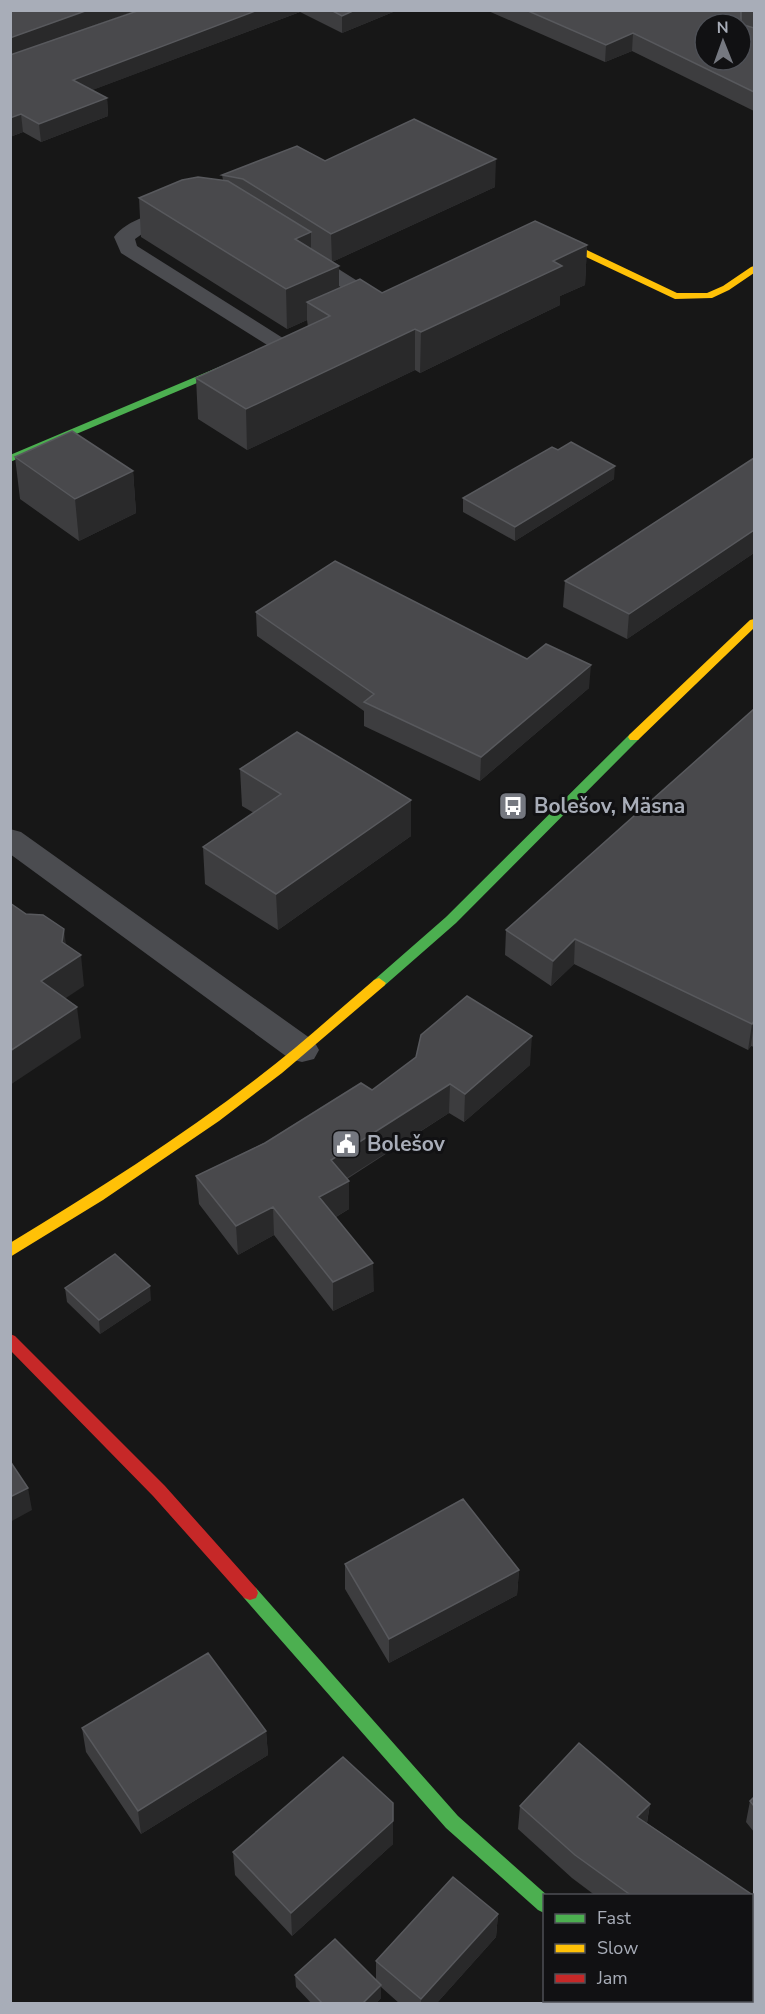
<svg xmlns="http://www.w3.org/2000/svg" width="765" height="2014" font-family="'Nunito Sans',sans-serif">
	<rect width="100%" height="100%" fill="#171717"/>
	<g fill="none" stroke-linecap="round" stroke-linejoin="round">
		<path fill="#4b4c50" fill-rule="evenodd" d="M178 207 185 209 188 213 185 217 149 229 135 239 137 246 286 340 290 344 286 348 279 350 272 348 121 253 114 237C127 219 158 212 178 207Z
			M306 251 313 253 383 297 386 301 383 305 376 307 369 305 299 261 296 257 299 253Z"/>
		<path fill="#4b4c50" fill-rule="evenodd" d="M10 829 21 832 314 1041 319 1050 314 1059 302 1062 290 1059 10 854Z
			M637 2000H687L688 2004H638Z"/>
		<path fill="#4caf50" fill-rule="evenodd" d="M238 359 243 362 242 364 10 462V455Z
			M634 733 640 737 638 740 456 923 384 986H374L372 983 374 980 446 917 630 734Z
			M250 1586 256 1588 458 1816 548 1896H544V1913L538 1910 446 1828 244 1598 242 1593 244 1588Z"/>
		<path fill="#ffc107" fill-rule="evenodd" d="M543 238 570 242 677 293H707L723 286 751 267 754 266V273L729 290 712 298 675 299 565 247 540 243 538 241Z
			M754 619V628L638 740H630L628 737 630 734 750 620Z
			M379 978 386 983 384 986 282 1073 219 1121 103 1200 10 1257V1243C94 1192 178 1139 256 1079 297 1048 335 1013 374 980Z"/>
		<path fill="#c62828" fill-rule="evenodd" d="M10 1334 15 1336 165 1486 256 1588 258 1593 256 1598 250 1600 244 1598 153 1496 10 1350Z"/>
	</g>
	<path fill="#3d3d3f" d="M10 10H137L26 50 140 10H398L342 33 300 12 92 90 107 98 108 116 41 142 23 132 10 137Z
		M486 10H754V111L632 51 605 62Z
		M325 161 495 187 332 262 339 288 382 293 587 245 585 285 560 296V305L420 373 415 370 247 450 198 419 196 378 308 327 307 320 287 329 141 237 139 198 223 180 222 175Z
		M15 457 133 471 136 513 79 541 20 499Z
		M754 458V553L627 639 563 607 565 581Z
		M614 479 515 541 463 512V498Z
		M256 612 527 659 589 688 480 781 364 726V711L257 636Z
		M754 709V1047L751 1046 748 1050 574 964 551 986 505 955 506 930Z
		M240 769 411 836 278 930 205 884 203 847 254 813 242 806Z
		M530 1065 464 1122 449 1113 347 1179 349 1209 336 1217 374 1291 333 1311 274 1235 238 1255 199 1204 196 1176 372 1090Z
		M65 1288 151 1300 100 1334 67 1302Z
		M345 1564 519 1570 517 1595 389 1663 345 1589Z
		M82 1728 266 1731 268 1755 141 1834 86 1752Z
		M754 1797V1832L746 1822 750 1801Z
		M650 1804 647 1823 754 1896V2004H749L745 2001H752V1896H596L572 1878 518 1829 520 1806Z
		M393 1844 292 1936 235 1875 233 1852Z
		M498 1914 496 1937 436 2004H400L381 1987V1998L375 2004H312L296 1987 295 1975 376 1980V1961Z"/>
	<path fill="#29292a" d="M88 10H137L10 55V38Z
		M258 10H300V12L74 97 73 80Z
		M355 10H398L342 33V16Z
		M633 33 632 51 605 62 606 45Z
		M107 98 108 116 41 142 39 124Z
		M21 114 23 132 10 137V118Z
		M496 159 495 187 332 262 331 234Z
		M311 232V271L295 239Z
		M587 245 585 285 560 296V305L420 373 421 332 553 261Z
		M339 266V306L307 302V320L287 329 286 289Z
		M415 329V370L247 450 246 409Z
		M615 466 614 479 515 541V527Z
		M133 471 136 513 79 541 75 499Z
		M754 530V553L627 639 629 614Z
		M591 665 589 688 480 781 481 757Z
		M411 800V836L278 930 276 894Z
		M64 929 68 961 81 955 84 986 45 1012 41 981 62 942Z
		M575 939 574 964 551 986 553 961Z
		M77 1007 81 1038 10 1085V1051Z
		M754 1021 751 1046 748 1050 752 1024Z
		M532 1036 530 1065 464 1122 465 1094Z
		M450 1084 449 1113 331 1188V1160Z
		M349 1181V1209L320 1226 319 1197Z
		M273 1207 274 1235 238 1255 236 1226Z
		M373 1263 374 1291 333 1311V1282Z
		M150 1286 151 1300 100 1334 99 1320Z
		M28 1488 32 1510 10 1522V1497Z
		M519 1570 517 1595 389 1663V1639Z
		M266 1731 268 1755 141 1834 138 1811Z
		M650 1804 646 1827 637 1817Z
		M393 1821V1844L292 1936 291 1913Z
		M498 1914 496 1937 436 2004H421V1999Z
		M381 1985V1998L375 2004H362Z"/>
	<path fill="#49494c" stroke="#58595d" stroke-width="1.5" d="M10 10H88L10 38Z
		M140 10H258L73 80 107 98 39 124 21 114 10 118V55Z
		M331 10H355L342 16Z
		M526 10H741V24H705V60H741V24L754 28V92L633 33 606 45Z
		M414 119 496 159 331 234 243 179 222 175 297 146 325 161Z
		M198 177 228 181 311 232 295 239 339 266 286 289 139 198 182 180Z
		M535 221 587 245 553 261 562 266 421 332 415 329 246 409 196 378 330 316 307 302 360 279 382 293Z
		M72 431 133 471 75 499 15 457Z
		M571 442 615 466 515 527 463 498 552 447 558 450Z
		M754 458V530L629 614 565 581Z
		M335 561 527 659 546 644 591 665 481 757 364 702 374 694 256 612Z
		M754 709V1021L752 1024 575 939 553 961 506 930Z
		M297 732 411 800 276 894 203 847 281 794 240 769Z
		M10 903 26 914 43 915 64 929 62 942 81 955 41 981 77 1007 10 1051Z
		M467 996 532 1036 465 1094 450 1084 331 1160 349 1181 319 1197 373 1263 333 1282 273 1207 236 1226 196 1176 265 1143 361 1083 372 1090 416 1057 421 1035Z
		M115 1254 150 1286 99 1320 65 1288Z
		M10 1461 28 1488 10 1497Z
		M463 1499 519 1570 389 1639 345 1564Z
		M208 1653 266 1731 138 1811 82 1728Z
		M579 1743 650 1804 637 1817 754 1896V1981L752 1979V1896H632L575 1855 520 1806Z
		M343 1757 393 1803V1821L291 1913 233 1852Z
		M754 1797V1806L750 1801Z
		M453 1877 498 1914 421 1999 376 1961Z
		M335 1939 381 1985 362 2004H323L295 1975Z"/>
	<defs>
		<g id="bus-square" transform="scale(1.5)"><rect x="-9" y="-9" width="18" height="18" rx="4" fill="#757880" stroke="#111113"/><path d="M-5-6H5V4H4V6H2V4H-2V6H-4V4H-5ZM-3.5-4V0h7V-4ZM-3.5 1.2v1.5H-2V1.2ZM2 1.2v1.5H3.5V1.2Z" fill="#fff"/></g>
		<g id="civic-square" transform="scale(1.5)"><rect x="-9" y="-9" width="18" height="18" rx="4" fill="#757880" stroke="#111113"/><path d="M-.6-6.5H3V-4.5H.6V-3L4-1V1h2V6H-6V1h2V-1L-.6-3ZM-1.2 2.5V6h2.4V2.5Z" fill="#fff"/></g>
	</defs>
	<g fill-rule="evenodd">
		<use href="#bus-square" x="513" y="806"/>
		<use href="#civic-square" x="346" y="1144"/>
	</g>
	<g text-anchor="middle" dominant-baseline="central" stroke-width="6" stroke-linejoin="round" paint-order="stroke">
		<g font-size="21" font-weight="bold" fill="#a8adb8" stroke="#111113" text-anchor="start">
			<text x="534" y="806">Bolešov, Mäsna</text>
			<text x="367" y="1144">Bolešov</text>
		</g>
	</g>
	<rect width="765" height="2014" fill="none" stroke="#a8adb8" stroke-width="24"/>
	<rect x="543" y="1894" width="210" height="108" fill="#111113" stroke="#4d4f55" stroke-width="1.5"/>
	<rect x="555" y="1914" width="30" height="9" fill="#4caf50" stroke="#4d4f55" stroke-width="1.5"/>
	<text x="597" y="1924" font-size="18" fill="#a8adb8">Fast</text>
	<rect x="555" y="1944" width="30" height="9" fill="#ffc107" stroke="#4d4f55" stroke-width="1.5"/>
	<text x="597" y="1954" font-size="18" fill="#a8adb8">Slow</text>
	<rect x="555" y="1974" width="30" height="9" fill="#c62828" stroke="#4d4f55" stroke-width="1.5"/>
	<text x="597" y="1984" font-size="18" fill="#a8adb8">Jam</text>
	<g transform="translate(723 42) rotate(359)"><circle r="28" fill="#111113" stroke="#4d4f55" stroke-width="1.5"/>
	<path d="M0-4.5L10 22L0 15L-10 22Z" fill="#757880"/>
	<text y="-9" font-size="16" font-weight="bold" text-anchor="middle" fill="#a8adb8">N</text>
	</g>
</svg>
